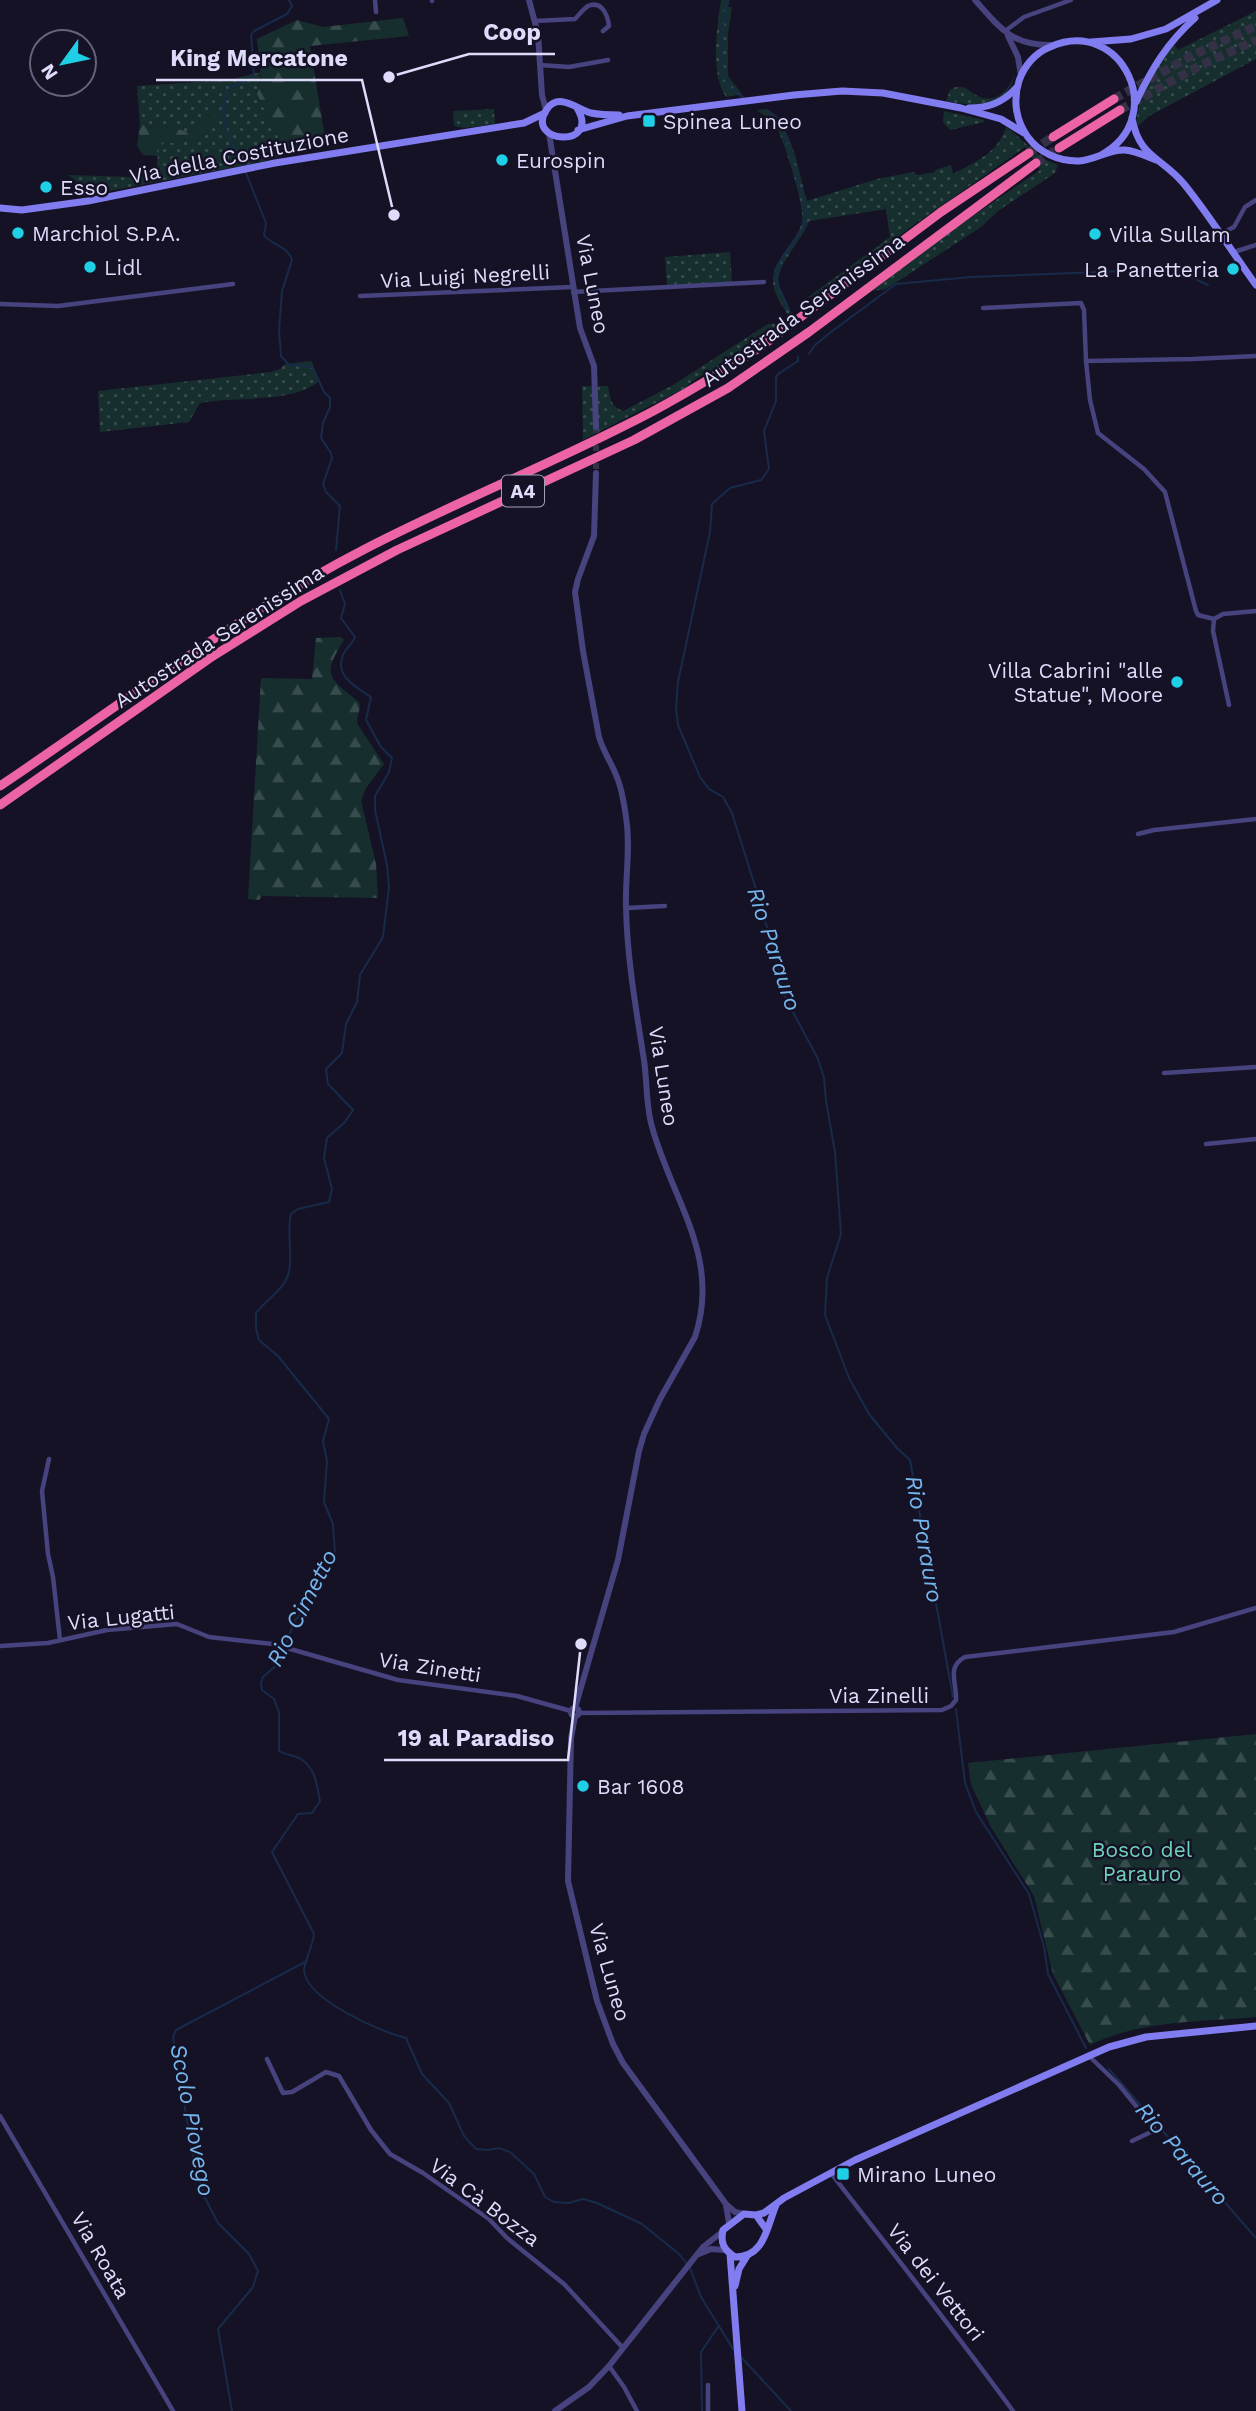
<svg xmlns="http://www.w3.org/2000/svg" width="1256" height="2411" font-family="'Work Sans',sans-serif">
	<defs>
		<pattern id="grass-dots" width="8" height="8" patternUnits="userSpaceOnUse" patternTransform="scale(1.75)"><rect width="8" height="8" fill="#162f2e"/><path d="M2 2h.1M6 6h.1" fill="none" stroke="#374d4d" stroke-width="1.8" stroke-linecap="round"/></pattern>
		<pattern id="forest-firs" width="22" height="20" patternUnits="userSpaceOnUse" patternTransform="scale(1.75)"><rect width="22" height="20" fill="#162f2e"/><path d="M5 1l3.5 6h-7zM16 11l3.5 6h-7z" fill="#374d4d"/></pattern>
	</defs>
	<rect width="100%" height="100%" fill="#161226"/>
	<path fill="url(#grass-dots)" d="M721 0H730L728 7H732L728 34V76L742 94 726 97C710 74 717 27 721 0Z
		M1256 11V59L1149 116 1136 128C1137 94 1156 70 1173 43L1178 50Z
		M261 72 257 94 287 154 261 162 82 196 80 184 68 175 131 177 155 174 157 170 158 145 192 139 214 113 189 132 154 123 152 128 140 124 137 86 229 80Z
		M1015 73C1009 108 974 107 946 101L950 90C954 88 955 86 961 87 967 87 970 92 976 95 995 106 1010 90 1015 73Z
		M494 109 495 124 464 128 454 126 453 111Z
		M765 109C794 126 798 171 807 201L877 179 913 172 918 175 935 172V170L951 165 953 174C975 162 998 153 1006 127 1026 141 1034 157 1058 165L1055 173 998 211 981 227 886 289 872 291 941 238 1040 170 1025 147 915 224 821 295 807 298 890 237 886 209 809 221C802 241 774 266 779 286 782 297 788 306 793 316L790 318C770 288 765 276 789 246 794 239 800 230 802 222 805 206 786 149 779 132L773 122 757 110Z
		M944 111 984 120V122L950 130 943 122Z
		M730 252 732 282 667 285 665 257Z
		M784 323C764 337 745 352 723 365 710 372 696 376 685 388L583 440 582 386H608C610 397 610 406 623 411L673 385 768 324Z
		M312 361 318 382C289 404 235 396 200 403L189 422 100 432 98 391 271 372 280 369 285 364Z"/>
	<path fill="url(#forest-firs)" d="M403 18 409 36 310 46 324 132C316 146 301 150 287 154L257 94 261 76 257 39 297 20 323 27Z
		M214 113 216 120 192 139 159 145 158 156 143 155 137 146 140 124 152 128 154 123 189 132Z
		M341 637 344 640C321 676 329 678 359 702 362 710 355 716 358 725L384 764 366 788 361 801 376 864 378 898 262 896 259 900 248 899 261 678 312 679 316 638Z
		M1256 1734V2017C1201 2022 1140 2020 1090 2045L1053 1974 1034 1896 991 1827 971 1784 968 1763Z"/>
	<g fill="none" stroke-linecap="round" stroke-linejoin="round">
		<path stroke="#172b4a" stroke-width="2" d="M727 0C723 13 720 66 725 79 728 88 737 93 744 98
			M767 110 778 118 783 126 807 214C805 238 774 254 777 279 778 290 786 300 789 310
			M242 165C230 140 214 114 230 87L249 80 254 74 251 35 254 31 287 14 292 6 289 0
			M246 173 266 223 264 235C272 246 287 245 292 260L282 291 279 330 281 356 289 365 309 366 313 368 324 392 330 398V407L323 423 321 438 331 453 332 458 323 484 326 492 340 506 336 550
			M809 354 815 345 831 332 896 284 971 277 1174 269 1208 285
			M340 590 345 604 341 618 355 637C352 645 345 649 343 655 334 676 356 687 371 697L366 720 381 747 392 758 389 772 375 796V810L387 865 389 887 383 937 360 975 357 1002 346 1024 342 1053 326 1069 328 1084 353 1110 345 1122 327 1138 324 1158 332 1189 329 1202 298 1209 291 1214C286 1233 294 1260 288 1275 284 1289 265 1301 256 1313V1329L259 1340 278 1356 329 1419 323 1441 327 1461 324 1502 333 1524 335 1553 315 1585 307 1608 295 1620 279 1663 263 1677 261 1683 262 1690 274 1699 279 1712V1751C286 1755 294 1755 301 1759 316 1769 317 1786 320 1801L312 1813 298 1814 272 1852 314 1934C313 1945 304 1963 304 1971 307 2000 381 2032 406 2038L422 2074 449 2103 464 2136 476 2149 488 2150 499 2148 510 2152 534 2174 545 2197 554 2202 569 2203 583 2199 597 2203 642 2224 679 2254 687 2264
			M759 899 732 813 723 797 709 789 700 777 678 725 676 708 678 682 710 532 712 504 730 488 761 480 769 469 764 431 776 401V378L778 374 798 361V357
			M760 904 773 947 785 997 818 1059 824 1078 826 1101 835 1152 841 1234 827 1278 825 1315 849 1378 869 1414 897 1448 910 1460 953 1697
			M956 1709 965 1783 976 1812 1029 1894 1044 1947 1048 1974 1086 2048
			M1109 2069 1256 2238
			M690 2268 701 2297 733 2349
			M742 2358 791 2411
			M232 2411 218 2329 253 2287 258 2271 249 2254 218 2223 204 2196 194 2161 173 2037 176 2030 307 1961
			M702 2411 701 2352 718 2327"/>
		<path stroke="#343046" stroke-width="6" stroke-dasharray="6 3" stroke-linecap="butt" d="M596 427V473"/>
		<path stroke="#343046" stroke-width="9" stroke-dasharray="9 4.5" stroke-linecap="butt" d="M1114 99 1193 55 1256 26
			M1120 110 1199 66 1256 40
			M1031 151 1053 137
			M1036 163 1059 148"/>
		<path stroke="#46437f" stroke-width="4.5" d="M375 0 376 12
			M432 0V1
			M535 21 575 19C579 15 583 9 588 6 602 0 608 16 609 26L603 31
			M1005 31 1024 17 1071 0
			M540 65 569 67 608 60
			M1220 234 1234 227 1245 207 1256 200
			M1234 252 1256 245
			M573 292 764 282
			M360 296 572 287
			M0 304 58 306 233 284
			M983 308 1081 303 1084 310 1086 361 1090 400 1098 433 1144 469 1165 492 1196 611 1198 615 1214 619
			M1086 361 1193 359 1256 356
			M1229 705 1213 631 1214 619 1223 614 1256 611
			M1138 834 1154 830 1256 819
			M756 902 762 901
			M626 908 665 906
			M1164 1073 1256 1067
			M1206 1144 1256 1139
			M49 1459 42 1491 48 1554 53 1577 60 1640
			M0 1646 48 1643 107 1630 177 1624 209 1637 273 1644 398 1680 517 1696 571 1711
			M579 1713 942 1710 951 1706 956 1700C957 1683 946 1667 965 1657L1174 1632 1256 1608
			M1089 2056 1119 2085 1154 2128 1153 2131 1132 2141
			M267 2059 283 2093 292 2092 326 2072 339 2076 371 2130 390 2154 423 2173 489 2219 507 2238 564 2284 623 2348
			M0 2116 173 2411
			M831 2173C892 2252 954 2330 1013 2411
			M609 2366 624 2387 637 2411
			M708 2385V2411"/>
		<path stroke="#46437f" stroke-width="6" d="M529 0 538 34 542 95 546 110
			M975 0C999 27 1012 46 1051 45
			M1008 36 1018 57 1021 76
			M549 133 580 328 594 366 596 427
			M575 1708 618 1560 639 1451 644 1434 660 1399 695 1337C722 1255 670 1198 651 1123 646 1103 647 1081 644 1060 636 1009 627 958 626 907 625 876 631 848 626 817 624 803 622 788 616 775 611 762 603 751 599 737L583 651 575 592 578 579 594 536 596 473
			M571 1712a4 4 0 1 1 8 0a4 4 0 1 1-8 0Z
			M575 1716 571 1738 568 1881 597 2001 613 2044 623 2063 726 2204 735 2212 744 2214
			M726 2205 729 2223
			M699 2254 711 2249 725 2250
			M555 2411 589 2387 609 2366 703 2247 722 2232"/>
		<path stroke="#817df0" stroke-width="7" d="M1091 42 1131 39 1166 29 1217 0
			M1136 102C1152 68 1167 43 1195 18
			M577 108C602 149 523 144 547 109 559 92 577 109 591 113 601 115 610 115 619 115
			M969 108C989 108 1004 102 1017 87
			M1132 118C1139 158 1162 157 1184 184 1210 216 1232 252 1256 285
			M578 130 627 116 794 95 842 91 883 93 961 108 1001 119 1024 133
			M1101 155C1170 118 1122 15 1050 47 1035 53 1024 66 1019 81 1006 122 1035 162 1079 161 1095 160 1109 149 1125 150 1136 151 1146 156 1156 160
			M0 208 22 210 88 201 275 163 524 123 545 113
			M756 2215 764 2213 784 2198 855 2160 1109 2047 1146 2037 1256 2026
			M766 2229 756 2215 744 2214 723 2230C720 2243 724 2250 735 2257 765 2257 767 2226 776 2205
			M730 2254 742 2411
			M735 2286 739 2269 747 2256"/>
		<path stroke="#ed64a5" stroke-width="9" d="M1053 137 1114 99
			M1059 148 1120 110
			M0 786C121 705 235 616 365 549 450 505 539 469 624 426 672 403 717 375 762 346L941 212 1029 153
			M0 805 210 658 301 601 397 550 634 440 728 388 809 332 1036 163"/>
	</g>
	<g fill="#1ecfe5" stroke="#161226" stroke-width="2.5">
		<rect x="642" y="114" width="14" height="14" rx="3.5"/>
		<circle cx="502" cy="160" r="7"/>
		<circle cx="46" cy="187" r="7"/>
		<circle cx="18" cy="233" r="7"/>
		<circle cx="1095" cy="234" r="7"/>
		<circle cx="90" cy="267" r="7"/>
		<circle cx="1233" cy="269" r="7"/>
		<circle cx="1177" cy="682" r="7"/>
		<circle cx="583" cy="1786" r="7"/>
		<rect x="836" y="2167" width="14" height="14" rx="3.5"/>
	</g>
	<g text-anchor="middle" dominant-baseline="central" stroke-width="5" stroke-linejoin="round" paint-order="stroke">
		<rect fill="#161226" stroke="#a39fbb" stroke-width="2" x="502" y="475.5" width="42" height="31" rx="5"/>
		<g font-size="19" font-weight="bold" fill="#dfdbfb">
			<text x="523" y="491">A4</text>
		</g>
		<g font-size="21" fill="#dfdbfb" stroke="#161226" text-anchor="start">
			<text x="663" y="121">Spinea Luneo</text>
			<text x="516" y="160">Eurospin</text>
			<text x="60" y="187">Esso</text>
			<text x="32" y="233">Marchiol S.P.A.</text>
			<text x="1109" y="234">Villa Sullam</text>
			<text x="104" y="267">Lidl</text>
			<text x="1219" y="269" text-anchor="end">La Panetteria</text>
			<text x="1163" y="670" text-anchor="end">Villa Cabrini "alle<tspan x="1163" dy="24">Statue", Moore</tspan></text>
			<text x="597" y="1786">Bar 1608</text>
			<text x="857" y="2174">Mirano Luneo</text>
		</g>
		<g font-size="21" fill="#dfdbfb" stroke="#161226">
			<text transform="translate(239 155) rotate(-11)">Via della Costituzione</text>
			<text transform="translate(465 276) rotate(-3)">Via Luigi Negrelli</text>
			<text transform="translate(593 284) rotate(79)">Via Luneo</text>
			<text transform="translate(803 310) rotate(-36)">Autostrada Serenissima</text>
			<text transform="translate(219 636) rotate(-33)">Autostrada Serenissima</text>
			<text transform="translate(664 1076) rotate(81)">Via Luneo</text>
			<text transform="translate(121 1617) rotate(-6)">Via Lugatti</text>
			<text transform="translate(430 1667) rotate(9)">Via Zinetti</text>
			<text x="879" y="1695">Via Zinelli</text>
			<text transform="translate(610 1972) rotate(74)">Via Luneo</text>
			<text transform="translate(485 2202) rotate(37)">Via Cà Bozza</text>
			<text transform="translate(101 2255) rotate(60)">Via Roata</text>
			<text transform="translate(936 2282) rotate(52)">Via dei Vettori</text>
		</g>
		<g font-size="21" fill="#6fd3bb" stroke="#161226">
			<text x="1142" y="1849">Bosco del<tspan x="1142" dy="24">Parauro</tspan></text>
		</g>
		<g font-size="23" font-style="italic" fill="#75b6ef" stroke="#161226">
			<text transform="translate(774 949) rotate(72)">Rio Parauro</text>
			<text transform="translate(924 1539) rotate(80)">Rio Parauro</text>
			<text transform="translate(302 1608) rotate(-63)">Rio Cimetto</text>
			<text transform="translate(192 2120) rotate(79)">Scolo Piovego</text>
			<text transform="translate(1182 2154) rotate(49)">Rio Parauro</text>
		</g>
	</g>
	<path fill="none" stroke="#dfdbfb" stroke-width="2.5" d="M389 77L469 54H555M394 215L362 80H156M581 1644L568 1760H384"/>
	<g fill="#dfdbfb" stroke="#161226" stroke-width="2.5">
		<circle cx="389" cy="77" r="7"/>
		<circle cx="394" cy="215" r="7"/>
		<circle cx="581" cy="1644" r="7"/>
	</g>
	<g font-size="23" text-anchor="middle" font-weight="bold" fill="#dfdbfb" stroke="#161226" stroke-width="5" stroke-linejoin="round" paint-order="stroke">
		<text x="512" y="40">Coop</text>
		<text x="259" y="66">King Mercatone</text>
		<text x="476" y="1746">19 al Paradiso</text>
	</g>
	<g transform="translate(63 63) rotate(237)"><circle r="33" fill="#161226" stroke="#66627b" stroke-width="2"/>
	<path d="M0-5L12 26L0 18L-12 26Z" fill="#1ecfe5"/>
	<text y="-10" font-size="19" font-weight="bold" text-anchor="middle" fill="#dfdbfb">N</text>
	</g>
</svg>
